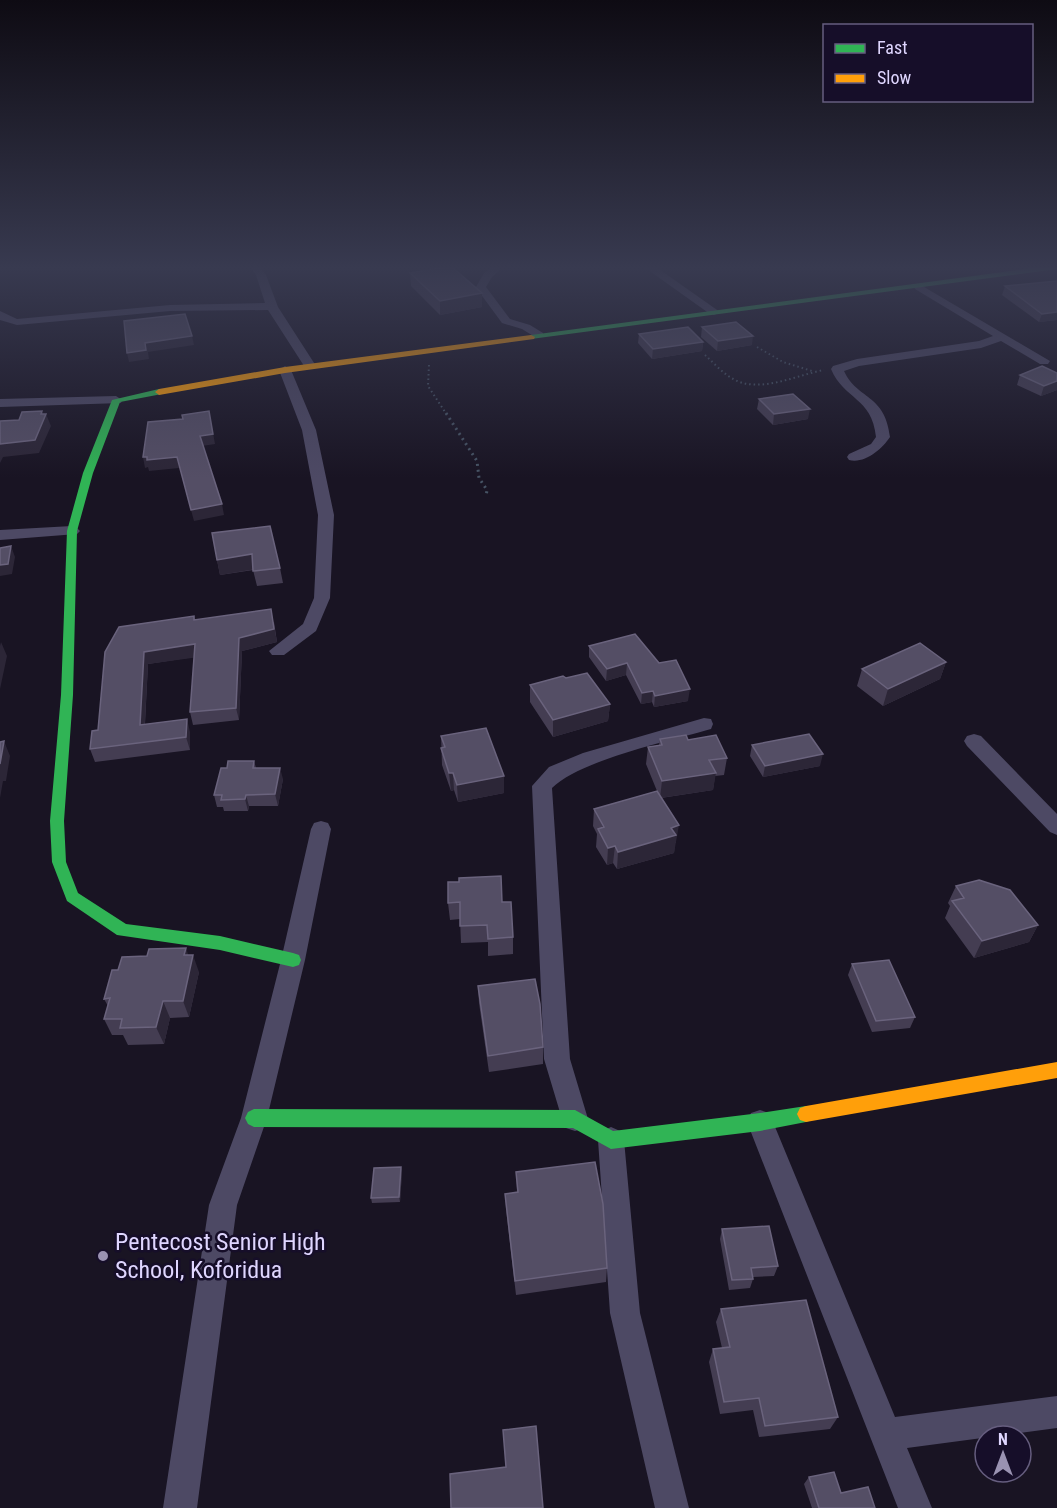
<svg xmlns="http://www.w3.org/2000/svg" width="1057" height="1508" font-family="'Roboto Condensed',sans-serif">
	<rect width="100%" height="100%" fill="#191423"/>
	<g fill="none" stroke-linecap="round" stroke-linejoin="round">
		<path stroke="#475465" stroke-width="2" stroke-dasharray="1.5 3" stroke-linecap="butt" d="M757 347 783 362 812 371
			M705 355C714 363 723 374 735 380 761 393 797 375 824 370
			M429 365 428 386 447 415"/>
		<path stroke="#475465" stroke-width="3" stroke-dasharray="2 4" stroke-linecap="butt" d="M446 413 477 461 479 478 487 490 486 497"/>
		<path fill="#4d4964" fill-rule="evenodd" d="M250 267H260L266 275 278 307 316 366 314 369H306L268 310 170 311 17 325 0 320V311L17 319 170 305 265 303 256 275Z
			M492 267 501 269 492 277 486 287 510 319 530 325 543 333V337H535L522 329 502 323 477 289 476 287 484 273Z
			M644 267H656L720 312 714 315 710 314Z
			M919 284 1050 361 1048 364H1040L1001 341 981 348 859 366 844 371C857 400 885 393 890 437 882 449 865 464 849 460L847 457 849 454 871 444 876 437C872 397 844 400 831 369L833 366 857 359 979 341 993 336 915 289 914 287Z
			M285 366 291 370 316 430 334 515 330 598 316 631 284 655H272L269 651 303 624 314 598 318 515 302 430 279 370Z
			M116 396 122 400 121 403 0 407V399Z
			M72 526 77 528 80 531 77 534 0 540V530Z
			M704 718 711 719 713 724 711 729C670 741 580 760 552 788L570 1059 588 1119 584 1128 575 1131 566 1128 562 1119 544 1059 532 786 549 767 583 753Z
			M974 734 981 736 1057 814V835L1050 832 967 746 964 741 967 736Z
			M321 821 328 823 331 829 305 960 267 1118 237 1205 197 1508H163L209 1205 241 1118 281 960 311 829 314 823Z
			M760 1110 769 1113 773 1122 895 1417 1057 1396V1428L907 1448 932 1508H898L747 1122 751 1113Z
			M611 1127 620 1131 624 1140 640 1313 689 1508H655L610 1313 598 1140 602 1131Z"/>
		<path fill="#30b455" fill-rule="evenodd" d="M1041 267H1057V269L531 339 527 337 531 335Z
			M159 389 163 392 162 394 120 402 93 473 77 531 73 695 64 821 66 862 78 893 126 924 220 936 293 953 299 955 301 960 299 965 293 967 220 950 117 935 67 901 52 862 50 821 61 695 67 531 83 473 112 400Z
			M806 1106 812 1108 815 1114 812 1120 806 1122 760 1131 611 1149 573 1128 254 1127 248 1124 245 1118 248 1112 254 1109 575 1110 613 1131 760 1113Z"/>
		<path fill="#ff9f0a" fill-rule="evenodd" d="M531 335 535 337 534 339 285 373 159 395 155 392 159 389 285 367Z
			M1057 1062V1078L806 1122 800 1120 797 1114 800 1108 806 1106Z"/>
	</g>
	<path fill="#443d52" d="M410 273 482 307 440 315 411 286Z
		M1057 278V320L1039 322 1002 295 1005 286 1056 281Z
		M702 327 752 345 717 351 701 337Z
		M639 334 703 342 702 351 652 359 638 343Z
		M1057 373V390L1041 396 1017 385 1020 375Z
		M759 399 808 419 773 425 757 409Z
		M217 560 280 568 283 583 257 586 253 570 220 575Z
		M194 616 195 620 274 622 277 642 242 651 239 720 193 725 190 712 194 657 148 664 145 724 190 732V750L95 762 90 749 98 730 105 652Z
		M635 634 688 701 654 707 652 702 641 704 626 675 606 681 589 657V646Z
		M946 662 940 679 883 706 857 686 862 669Z
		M566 678 610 704 608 721 553 737 530 702V685Z
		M441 736 504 793 458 802 454 790 451 791 442 765Z
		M660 739 688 740 727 758 724 775 715 776 713 790 661 798 676 843H675L674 853 617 869 613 863 607 865 596 847 597 834 593 826 594 809 657 791 646 764 648 747 659 745Z
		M752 745 820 766 763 777 750 756Z
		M254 761 256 768 283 779 278 806H249L248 811H224L223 807H217L214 795 227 768Z
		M956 886 1038 925 1029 942 974 958 945 918 950 906 948 903Z
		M502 902 513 937V954L488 956V942L461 943 460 919 450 920 448 903Z
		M852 964 915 1017 910 1028 872 1032 848 975Z
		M118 970 199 972 189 1017 170 1018 164 1044 128 1045 123 1035H112L104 1019 108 1006 104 999Z
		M478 986 543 1047V1064L489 1072 479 1003Z
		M401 1167 402 1172 400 1202 372 1203 371 1198Z
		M516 1172 607 1268 606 1282 516 1295 506 1209 505 1194 517 1193Z
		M722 1229 778 1266 774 1276 753 1277V1279L750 1288 729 1290 720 1239Z
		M721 1309 838 1417 830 1429 759 1437 753 1410 720 1414 709 1362 713 1349 722 1348 716 1322Z
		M809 1477 841 1493 875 1508H812L804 1484Z"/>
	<path fill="#2c2637" d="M482 293V307L440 315V301Z
		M1057 312V320L1039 322 1042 314Z
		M192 336 194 345 148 352 149 359 129 362 127 353 145 343Z
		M753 336 752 345 717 351 718 341Z
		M703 342 702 351 652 359 653 349Z
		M1057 381V390L1041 396 1044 386Z
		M810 409 808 419 773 425 774 414Z
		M42 411 45 418 46 414 51 426 39 453 3 457 0 463V444L41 414Z
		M209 411 215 444 202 446 200 436Z
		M143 457H177L179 468 149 471 148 467 145 468Z
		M222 504 224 515 194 521 191 510Z
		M11 546 15 557 12 574 0 576V565Z
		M252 554 256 569 220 575 217 560Z
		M271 609 277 642 242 651 239 720 236 708 239 638Z
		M1 642 7 656 0 689V646Z
		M195 644 199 657 148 664 144 738 140 725 144 652Z
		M946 662 940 679 883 706 888 689Z
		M627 663 626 675 606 681 607 669Z
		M690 689 688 701 654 707 655 696Z
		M653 691 652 702 641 704 642 693Z
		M610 704 608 721 553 737V720Z
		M187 719 190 732V750L186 737Z
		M4 741 10 756 6 781H3L0 798V764Z
		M823 754 820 766 763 777 765 766Z
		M280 768 283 779 278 806 275 794Z
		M449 773H453L454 790 451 791Z
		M716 773 713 790 660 798 662 781Z
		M504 776V793L458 802 457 785Z
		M246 795 249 806 248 811 245 799Z
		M679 825 674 853 617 869 618 852 671 828Z
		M615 846 613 863 607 865 608 848Z
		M1038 925 1029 942 974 958 982 941Z
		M186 948 191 963 193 955 199 972 189 1017 183 1001 184 955Z
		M163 1001 170 1018 164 1044 156 1027Z
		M401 1167 402 1172 400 1202 399 1197Z"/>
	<path fill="#544e65" stroke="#6a637d" stroke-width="1.5" d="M446 267H452L482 293 440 301 410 273Z
		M1057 281V312L1042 314 1005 286Z
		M185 314 192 336 145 343 146 350 127 353 124 321Z
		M736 322 753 336 718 341 702 327Z
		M688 327 703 342 653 349 639 334Z
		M1042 366 1057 373V381L1044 386 1020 375Z
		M793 394 810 409 774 414 759 399Z
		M42 411 41 414H46L35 440 0 444V421L19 420 22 412Z
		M209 411 213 434 200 436 222 504 191 510 177 457 147 460V457H143L148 422 183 419 182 415Z
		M270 526 280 568 253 571 252 554 217 560 212 533Z
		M11 546 8 564 0 565V548Z
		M271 609 274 629 239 638 236 708 190 712 195 644 144 652 140 725 187 719 186 737 90 749 92 731 98 730 105 652 119 627 194 616V620Z
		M635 634 659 663 676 660 690 689 655 696 653 691 642 693 627 663 607 669 589 646Z
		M920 643 946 662 888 689 862 669Z
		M587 673 610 704 553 720 530 685 563 676 566 678Z
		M486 728 504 776 457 785 453 773H449L441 748 445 747 441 736Z
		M809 734 823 754 765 766 752 745Z
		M686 735 688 740 716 735 727 758 709 760 716 773 662 781 648 747 662 745 660 739Z
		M4 741 0 764V742Z
		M228 761H254L253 768H280L275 794 246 795 245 799 221 800 222 795H214L221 768H227Z
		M657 791 679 825 671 828 676 835 618 852 615 846 608 848 598 829 604 827 594 809Z
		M501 876 502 902H511L513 937 488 939 487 925 460 926V902L448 903V882H459V878Z
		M979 880 1010 890 1038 925 982 941 952 901 964 898 956 886Z
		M186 948 184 955H193L183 1001H163L156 1027 120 1028 122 1019H104L110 998 104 999 112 970H118L122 957 147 956 149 949Z
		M889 960 915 1017 876 1021 852 964Z
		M535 979 540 1004 543 1047 488 1056 478 986Z
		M595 1162 603 1204 607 1268 515 1281 505 1194 518 1192 516 1172Z
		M401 1167 399 1197 371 1198 374 1168Z
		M769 1226 778 1266 751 1268 753 1279 732 1280 722 1229Z
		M806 1300 838 1417 765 1426 759 1398 724 1402 713 1349 730 1347 721 1309Z
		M536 1426 543 1508H451L450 1474 506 1467 503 1430Z
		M834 1472 841 1493 868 1487 875 1508H819L809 1477Z"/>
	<linearGradient id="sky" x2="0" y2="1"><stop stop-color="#0e0b13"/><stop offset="0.56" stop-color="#383a50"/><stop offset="1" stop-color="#383a50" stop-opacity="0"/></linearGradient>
	<rect width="1057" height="478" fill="url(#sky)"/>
	<circle fill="#9a92b2" stroke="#160e29" stroke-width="2" cx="103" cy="1256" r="6"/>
	<g text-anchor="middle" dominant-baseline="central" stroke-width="5" stroke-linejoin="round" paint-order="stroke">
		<g font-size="24" fill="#dfd6ff" stroke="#160e29" text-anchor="start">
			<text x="115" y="1242">Pentecost Senior High<tspan x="115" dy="28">School, Koforidua</tspan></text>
		</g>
	</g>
	<rect x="823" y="24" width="210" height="78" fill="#160e29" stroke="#665e7f" stroke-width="1.5"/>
	<rect x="835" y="44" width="30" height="9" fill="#30b455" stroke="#665e7f" stroke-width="1.5"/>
	<text x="877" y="54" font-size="18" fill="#dfd6ff">Fast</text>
	<rect x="835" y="74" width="30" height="9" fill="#ff9f0a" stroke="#665e7f" stroke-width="1.5"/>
	<text x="877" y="84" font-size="18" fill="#dfd6ff">Slow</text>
	<g transform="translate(1003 1454)"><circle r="28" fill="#160e29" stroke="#665e7f" stroke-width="1.5"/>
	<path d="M0-4.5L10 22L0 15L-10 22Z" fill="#9a92b2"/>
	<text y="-9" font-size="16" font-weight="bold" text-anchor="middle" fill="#dfd6ff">N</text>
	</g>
</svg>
